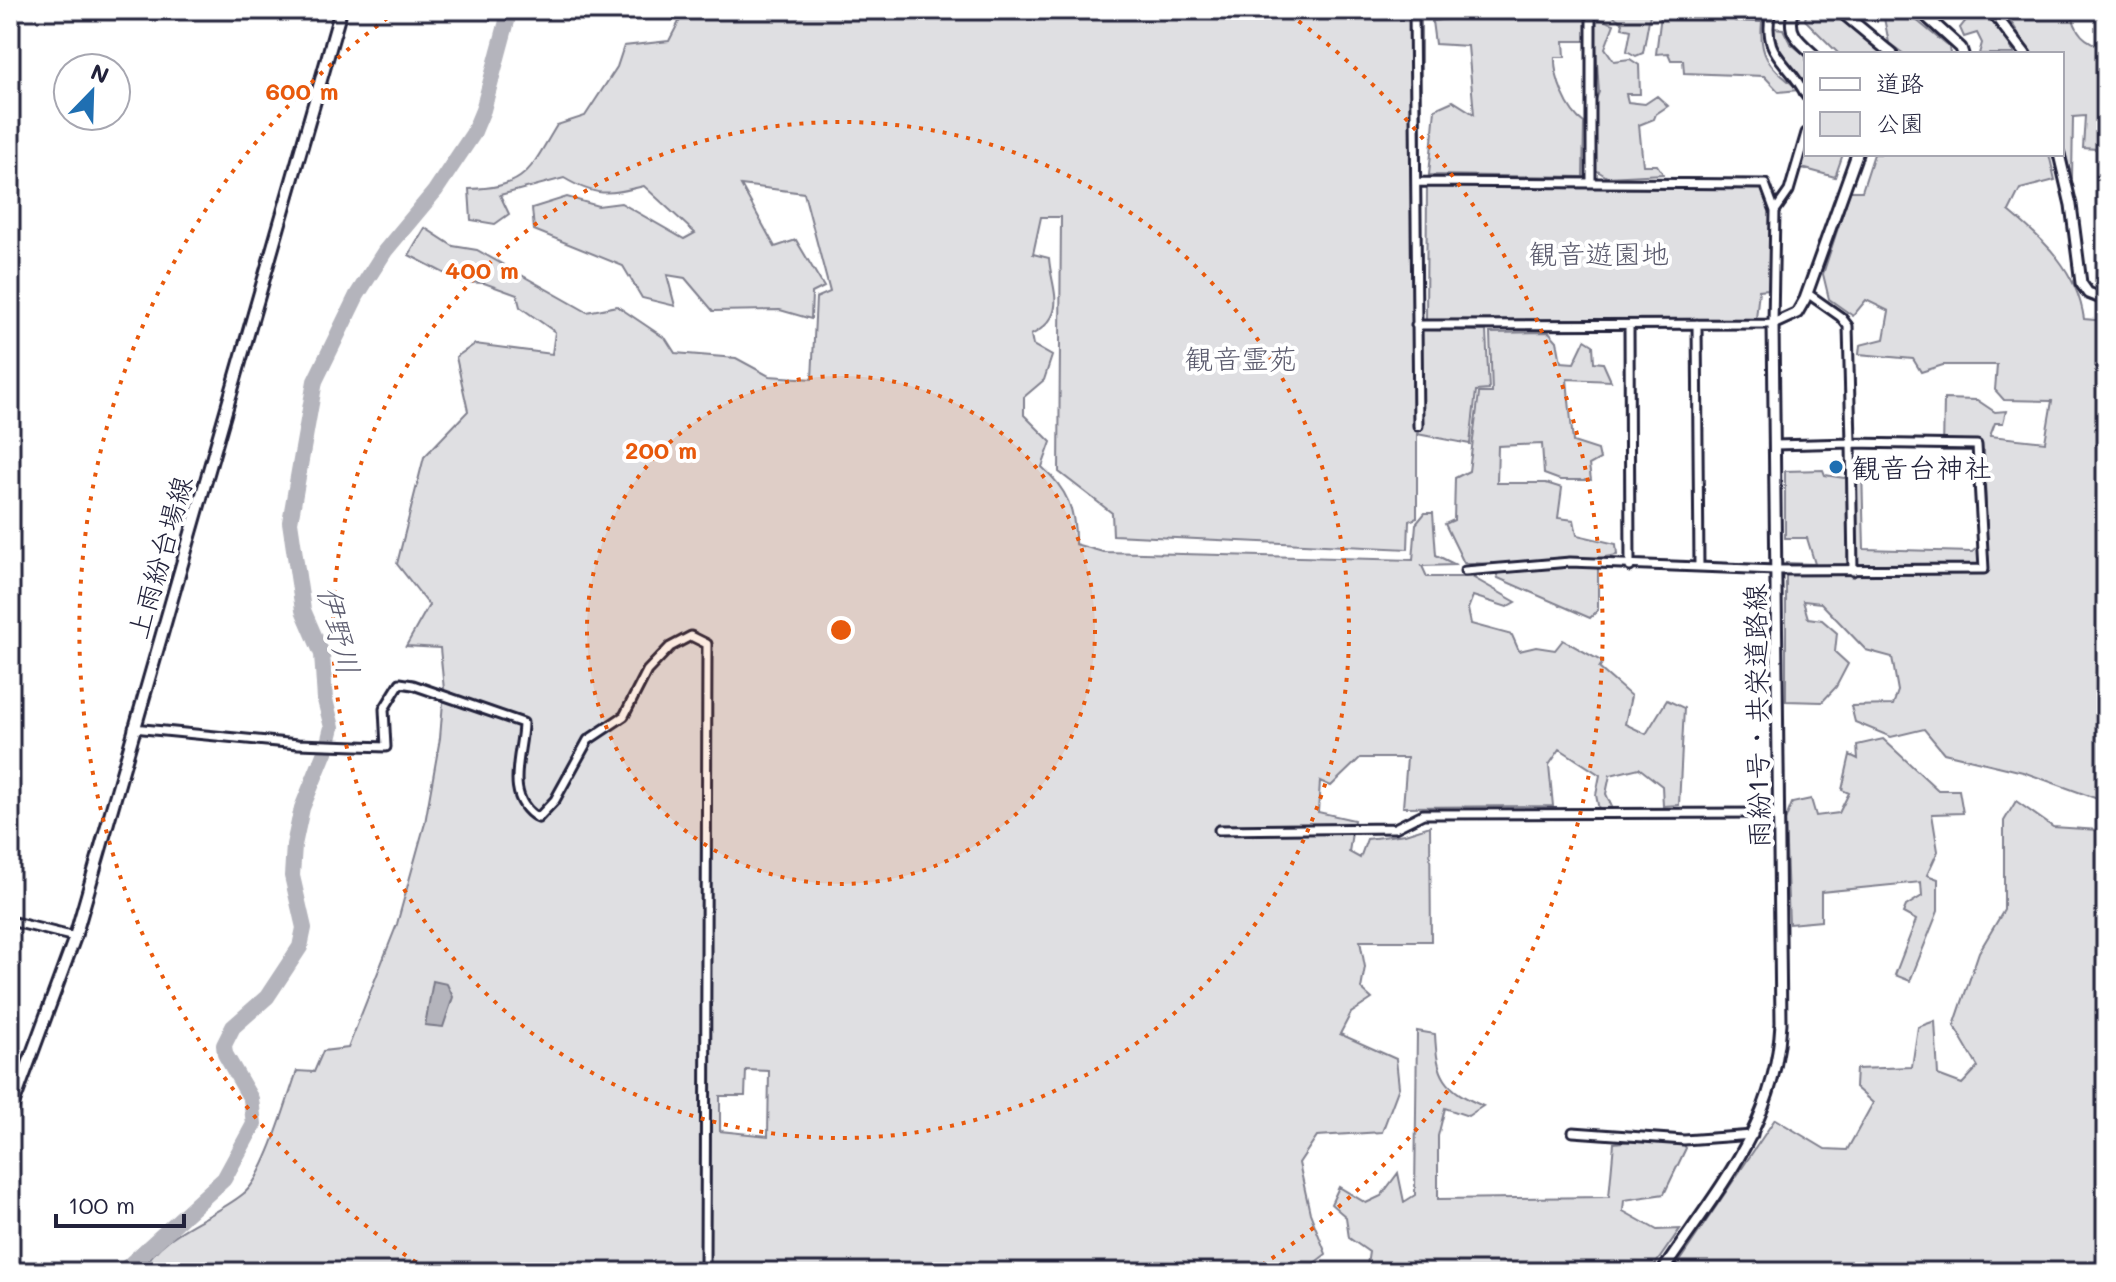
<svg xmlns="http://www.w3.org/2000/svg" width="2116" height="1282" font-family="Mali,'Klee One',sans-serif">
	<rect width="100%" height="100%" fill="#fff"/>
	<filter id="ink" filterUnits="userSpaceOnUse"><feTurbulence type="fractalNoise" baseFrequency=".0125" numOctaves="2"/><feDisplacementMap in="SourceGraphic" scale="16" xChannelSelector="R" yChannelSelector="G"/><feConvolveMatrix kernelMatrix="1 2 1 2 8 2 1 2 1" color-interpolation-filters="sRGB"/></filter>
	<g filter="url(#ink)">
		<path fill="#dfdfe2" stroke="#80808e" stroke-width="2" fill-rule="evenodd" d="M685 10H1587V41H1564L1565 57H1555C1554 78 1567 111 1584 123L1583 177 1429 175 1435 109 1453 101 1474 114 1468 46 1435 44 1432 21 1449 19 1421 18V330L1486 331 1489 390 1476 391 1470 444 1417 434V518L1409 521 1408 549 1113 535 1112 513 1059 472 1061 217H1041L1033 254 1049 258C1051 289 1070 315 1031 335L1033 345 1052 356 1044 380 1024 397V415L1051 442 1042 467C1067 489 1076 511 1075 544L1103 552 1413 560 1416 524 1425 513H1433L1436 555 1456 565 1422 566 1427 577H1472L1516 602 1507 607 1473 596 1468 609 1471 624 1512 635 1519 651 1536 647 1555 650 1563 640 1603 662 1599 668 1631 696 1625 724 1646 734 1667 700 1684 708 1679 805 1663 806 1662 786 1639 768 1610 775 1606 794 1612 807 1599 810 1596 795 1600 775 1560 749 1549 765 1553 806 1403 807 1407 758H1360L1331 786 1320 781 1318 812 1354 820 1349 852 1360 858 1367 839 1405 834 1430 826 1431 941H1360L1365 967 1361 989 1372 999 1351 1013 1340 1034 1396 1059 1399 1087 1382 1132 1317 1136 1299 1163 1310 1213 1326 1254 1309 1267 1319 1272H142C160 1232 211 1220 243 1194 265 1178 287 1099 297 1071L314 1072 323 1051 348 1048 397 924 425 823 440 738 444 690 440 648 406 646 429 605 397 564 424 457 468 411 456 357 475 344 552 354 555 332 520 307 517 295 484 283 461 282 409 255 425 228 453 246 477 250 587 312 617 306 666 339 675 353 736 358 769 376 812 379 816 298 830 292 804 193 741 185 775 247 796 240 824 287 812 293 811 319 780 310 713 311 685 278 667 275 675 306 642 298 623 266 534 230 532 208 567 197 598 206 621 203 684 239 695 233 644 186C608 195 596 197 564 178L500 195 509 214 495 224 471 220 469 189C527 188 530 169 557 125L585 116 617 67 624 46 669 41ZM746 1070 769 1071 768 1136 720 1131V1096H745Z
			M1605 10H1733L1735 21 1762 22C1758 60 1772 67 1799 90L1779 92 1764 76 1684 73 1683 60H1671L1668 53 1656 54 1661 15 1650 14 1643 53 1636 56 1627 51 1631 30 1622 28 1623 23Z
			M1807 10C1839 10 1860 35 1884 54H1839L1805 20Z
			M1878 10H1904L1949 47 1950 54H1904L1889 43 1884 18Z
			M1958 10H1983L2006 37 2014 54H1979L1982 43 1977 33 1964 37 1960 28 1967 19Z
			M2011 10H2071C2075 33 2084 42 2106 48V222L2097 149 2083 148 2085 116 2073 117 2072 179 2062 142V54H2032L2009 19Z
			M1594 17 1614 24 1605 48 1614 61 1630 59 1639 65 1640 94H1626L1628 102 1645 104 1657 96 1668 106 1656 114 1654 119 1639 125 1643 165H1657L1663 174 1607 177 1596 170 1595 102 1599 92Z
			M1774 28 1783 29 1790 43 1806 56V85L1777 50Z
			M1806 153 1843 154 1835 177 1802 168Z
			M1874 154H2049L2055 180 2020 189 2009 211C2044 240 2077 270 2084 319L2106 321V802L2023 772 1944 753 1924 729 1891 737 1855 722 1851 706 1893 705 1898 691 1892 657 1866 650 1821 603 1803 601 1808 618 1822 620 1837 633 1835 652 1848 664 1836 687 1822 702 1786 701V563L1815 564 1807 538H1785V471L1823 470 1825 475 1844 478 1862 467 1864 549 1972 552 1987 540 1984 451H1943L1944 399 1977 400 1995 412 2006 411 2003 423H1995L1990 436 2045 442 2052 401 2004 400 1995 390 1997 365H1943L1921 372 1913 359 1859 354 1860 345 1884 339 1889 311 1866 300 1853 316 1829 299 1823 274 1850 191H1862Z
			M1427 187H1763L1772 212 1768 289 1759 290 1756 319 1426 320Z
			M1549 332 1557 341 1561 362 1574 363 1585 340 1593 345 1594 362 1603 363 1611 381 1567 379 1573 442 1598 450 1600 459 1589 465 1591 480H1560L1544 474 1542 444 1498 446 1497 483H1546L1562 488 1558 518 1574 520 1577 535 1616 544 1617 555 1598 558V610L1590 618 1498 578 1496 572 1537 565 1464 563 1445 524 1454 520 1455 478 1469 471 1479 393H1492L1490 333Z
			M1883 739 1938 790H1959L1963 813 1932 814 1938 851 1927 875 1938 879V911L1910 981 1895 975 1916 920 1903 913 1906 906 1922 896 1921 882 1821 892V921L1789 924 1785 821 1792 803 1811 799 1816 816 1839 813 1849 793 1842 790 1850 755 1858 759 1857 745Z
			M2016 801 2053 827 2099 830 2101 853 2106 852V1272H1672L1775 1119 1825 1149 1847 1150 1873 1103 1855 1087 1856 1069 1912 1067 1918 1027 1935 1021 1938 1075 1962 1084 1978 1067 1954 1026 1979 952 2004 910V821Z
			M1417 1031 1435 1034C1437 1077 1444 1089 1483 1106L1468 1116 1445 1108 1438 1136V1199L1609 1197 1614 1143 1678 1136 1686 1148 1664 1194 1624 1200 1623 1211 1657 1230 1680 1229 1650 1272H1366L1369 1252 1349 1238 1346 1217 1331 1204 1339 1187 1366 1203 1381 1196 1398 1173 1404 1202 1415 1195Z"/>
		<path fill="#b4b4bc" stroke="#7a7a88" stroke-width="2" d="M433 981 447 984 453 997 443 1027 425 1025Z"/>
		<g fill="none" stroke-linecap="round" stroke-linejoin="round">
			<path stroke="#b4b4bc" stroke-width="16" d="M122 1272 224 1179 254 1124 251 1099 225 1054 224 1045 233 1027 267 997 300 947 304 928 292 876 294 845 302 808 327 747 332 727 325 700 322 654 303 610 290 522 315 381 357 295 385 251 435 191 473 134 483 110 510 10"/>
			<g stroke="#22223b" stroke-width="13">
				<path id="minor" d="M1414 10 1418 426
					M1591 10V183
					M1771 10C1761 58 1789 59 1806 96
					M1416 182 1765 184 1775 211 1773 324 1416 325
					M1775 211 1789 191 1806 133
					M1697 324 1699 567
					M1629 325 1630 567
					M1775 445 1851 443 1848 326 1841 317 1807 293
					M1465 571 1570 562 1776 570 1984 569 1977 445 1851 443 1853 571
					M133 728 298 744 386 747 384 709 400 683 413 685 523 723C523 753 502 797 538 818L555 800 588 740 624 716 647 671 670 647 691 636 707 644 705 1272
					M1219 830 1395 828 1423 814 1779 813
					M10 921 75 937
					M1573 1132 1684 1140 1753 1135"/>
			</g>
			<g stroke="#22223b" stroke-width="15">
				<path id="tertiary" d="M1794 10C1786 31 1797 40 1813 54
					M1839 10 1892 54
					M1919 10 1961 48 1963 54
					M1991 10 2025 54
					M2059 154 2071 205 2081 283 2088 293 2106 300
					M1662 1272C1717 1190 1776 1125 1781 1023L1773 324 1797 313 1805 299 1857 154"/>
			</g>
			<g stroke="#22223b" stroke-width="16">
				<path id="secondary" d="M10 1113 75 937 341 10"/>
			</g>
			<use href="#minor" stroke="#fff" stroke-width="7"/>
			<use href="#tertiary" stroke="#fff" stroke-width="9"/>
			<use href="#secondary" stroke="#fff" stroke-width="10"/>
		</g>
	</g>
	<circle cx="841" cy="630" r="254" fill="#e8590c" fill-opacity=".12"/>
	<g fill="none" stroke="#e8590c" stroke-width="4" stroke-dasharray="4 8">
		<circle cx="841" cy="630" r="254"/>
		<circle cx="841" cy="630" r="508"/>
		<path d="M426 1269A762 762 0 0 1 393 14M1289 14A762 762 0 0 1 1256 1269"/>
	</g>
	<circle fill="#1f6fb2" stroke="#fff" stroke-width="3" cx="1836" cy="467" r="8"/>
	<g text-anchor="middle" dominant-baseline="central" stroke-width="8" stroke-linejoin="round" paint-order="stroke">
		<g font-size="28" fill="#5b5b6d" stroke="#fff">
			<text x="1599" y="253">観音遊園地</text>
			<text x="1241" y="358">観音霊苑</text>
		</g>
		<g font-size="28" fill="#22223b" stroke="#fff" text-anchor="start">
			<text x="1852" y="467">観音台神社</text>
		</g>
		<g font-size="28" fill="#22223b" stroke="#fff">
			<text transform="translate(159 557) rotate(-74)">上雨紛台場線</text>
			<text transform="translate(1756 716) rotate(-91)">雨紛1号・共栄道路線</text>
		</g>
		<g font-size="30" font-style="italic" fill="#5c5c6f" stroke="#fff">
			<text transform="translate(340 630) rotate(76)">伊野川</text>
		</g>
	</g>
	<circle cx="841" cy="630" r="12" fill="#e8590c" stroke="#fff" stroke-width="4"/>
	<g font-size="24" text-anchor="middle" font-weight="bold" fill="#e8590c" stroke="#fff" stroke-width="8" stroke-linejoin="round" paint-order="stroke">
		<text x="302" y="100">600 m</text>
		<text x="482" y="279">400 m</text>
		<text x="661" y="459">200 m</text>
	</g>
	<rect width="2116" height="1282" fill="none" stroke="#fff" stroke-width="40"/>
	<rect x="20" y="20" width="2076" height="1242" fill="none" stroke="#22223b" stroke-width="3" filter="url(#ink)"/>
	<rect x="1804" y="52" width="260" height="104" fill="#ffffff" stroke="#a7a7b1" stroke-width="2"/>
	<rect x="1820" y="78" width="40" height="12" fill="#ffffff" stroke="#a7a7b1" stroke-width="2"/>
	<text x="1876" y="92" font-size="24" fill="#22223b">道路</text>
	<rect x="1820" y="112" width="40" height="24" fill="#dfdfe2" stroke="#a7a7b1" stroke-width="2"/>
	<text x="1876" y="132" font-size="24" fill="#22223b">公園</text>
	<g transform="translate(92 92) rotate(23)"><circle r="38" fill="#ffffff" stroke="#a7a7b1" stroke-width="2"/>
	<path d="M0-6L14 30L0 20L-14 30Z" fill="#1f6fb2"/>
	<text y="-12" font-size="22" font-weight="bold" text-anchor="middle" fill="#22223b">N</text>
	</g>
	<path d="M56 1214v12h128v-12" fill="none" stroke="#22223b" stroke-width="4"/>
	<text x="68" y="1214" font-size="24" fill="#22223b" stroke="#ffffff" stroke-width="6" paint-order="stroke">100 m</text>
</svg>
